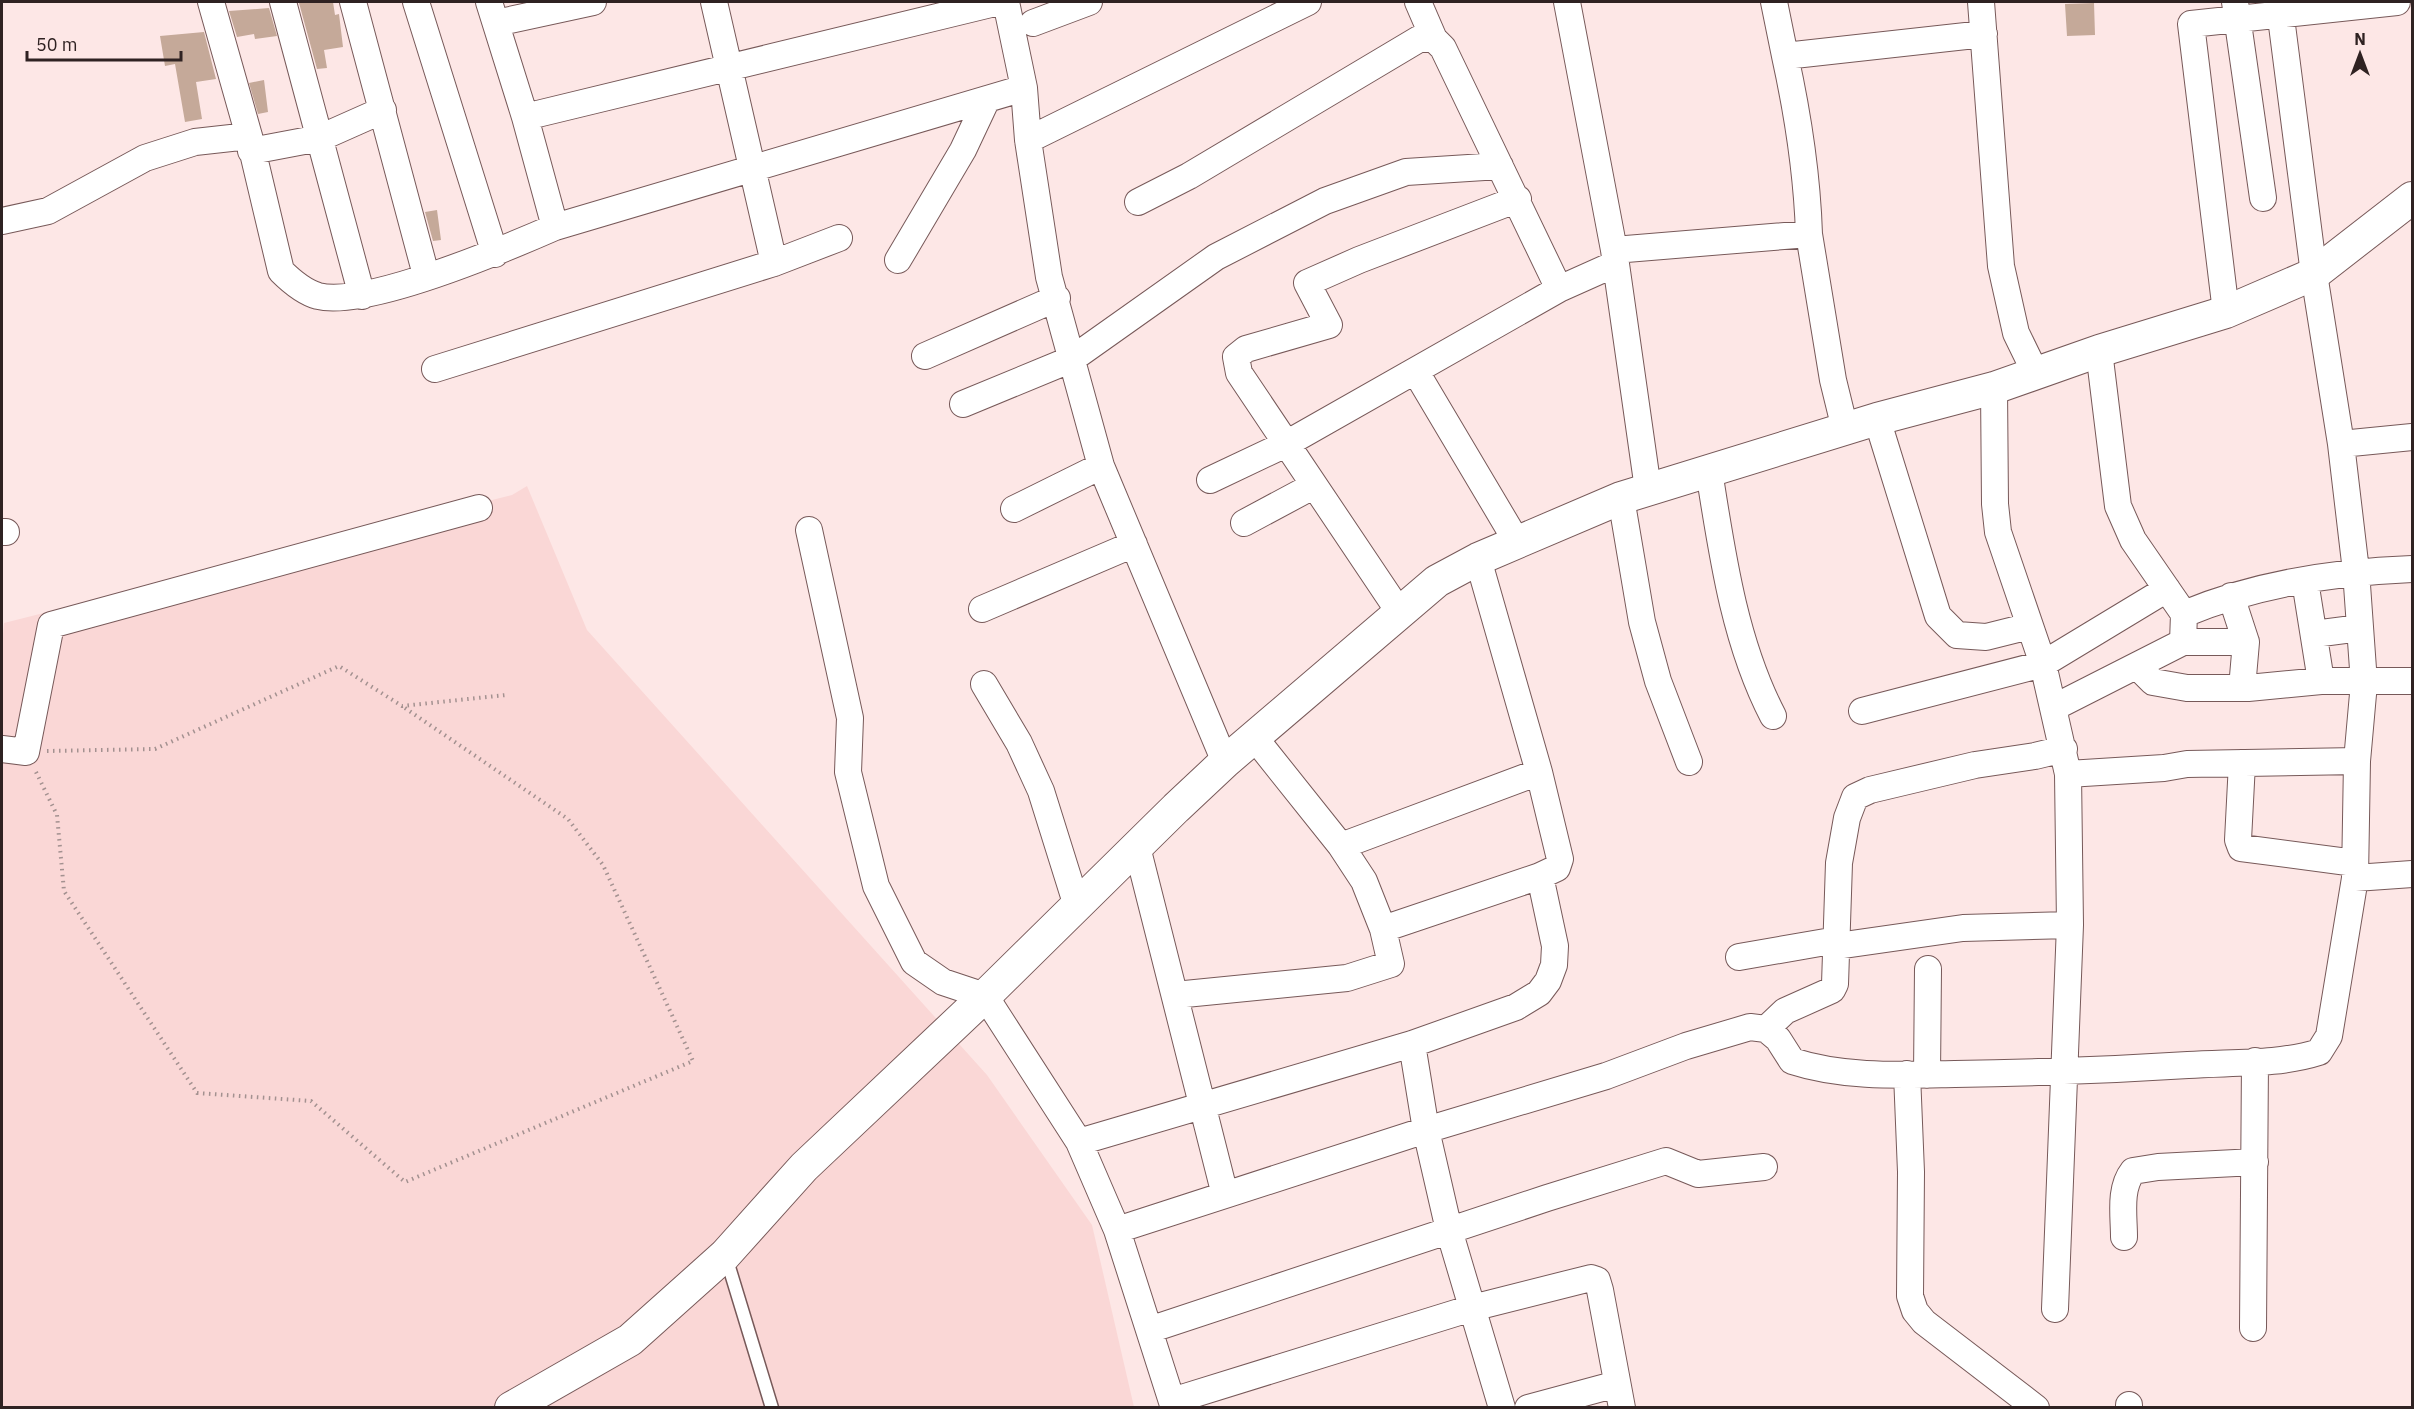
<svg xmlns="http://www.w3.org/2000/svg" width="2414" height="1409" font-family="'IBM Plex Sans',sans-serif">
	<rect width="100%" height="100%" fill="#fde7e6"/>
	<path fill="#fad7d6" d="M527 486 587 630 987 1075 1092 1225 1134 1407 2 1408V645L4 623 512 495Z"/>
	<path fill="#c5a999" d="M333 2 335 15 339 14 343 47 324 50 327 68 317 69 299 3Z
		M2094 3 2095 35 2067 36 2065 4Z
		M269 8 277 36 255 39 254 34 237 37 229 11Z
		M204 32 216 79 196 82 202 119 185 122 175 64 165 66 160 36Z
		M264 80 268 112 258 114 249 83Z
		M437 210 441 240 433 241 425 212Z"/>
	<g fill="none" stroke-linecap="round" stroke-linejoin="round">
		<g stroke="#775959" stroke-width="15">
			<path id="service" d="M726 1257 772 1408"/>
		</g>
		<g stroke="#775959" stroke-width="28">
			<path id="minor" d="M211 2 249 136 281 271C291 281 304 292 318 296 366 308 507 248 555 227L1024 88
				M283 2 362 296
				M353 2 426 275
				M416 2 495 254
				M489 2 525 117 555 227
				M714 2 774 263
				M1006 2 1024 88 1028 140 1049 277 1101 466 1225 762
				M1418 2 1434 39
				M1567 2 1614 250 1648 489
				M1774 2 1785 56 1984 34
				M1981 2 2001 266 2016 333 2036 374
				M2235 2 2263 198
				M496 23 593 2
				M1033 23 1089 2
				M1785 56C1798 115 1807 173 1809 234
				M525 117 999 2
				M1028 140 1308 2
				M251 151 320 138 383 110
				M1138 202 1189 176 1419 39H1434L1443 48 1559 289
				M2 221 48 211 145 158 195 142 249 136
				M1614 250 1809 234 1833 380 1845 429
				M898 260 963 150 987 99
				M2226 312 2191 24 2397 2
				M925 356 1057 298
				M435 369 774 263 839 238
				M1416 372 1517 542
				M1994 388 1995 504 1998 532 2043 664 2068 774 2070 925 2055 1309
				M963 404 1072 359 1216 257 1325 201 1406 172 1500 166
				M1877 419 1938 616 1957 635 1986 637 2030 626
				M2341 444 2412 437
				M1709 471C1722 553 1734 641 1773 716
				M1210 480 1286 444 1559 289 1615 264
				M1621 498 1642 622 1658 681 1689 762
				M1014 509 1101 466
				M1244 523 1313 486
				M809 530 850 718 848 772 876 886 914 962 943 982 985 996 1079 1142 1117 1230 1174 1408
				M2 532H6
				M2305 581 2321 681
				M2231 596 2246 642 2242 688
				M982 609 1134 544
				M1400 613 1239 373 1236 357 1246 349 1329 325 1307 283 1359 260 1518 199
				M2184 614C2255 584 2335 572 2412 569
				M2314 634 2360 628
				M2183 642H2246
				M2138 667 2153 682 2187 688H2248L2321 681H2412
				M984 684 1019 743 1041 791 1077 906
				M2055 707 2183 642 2184 614 2133 540 2118 506 2099 351
				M1862 711 2043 664 2167 589
				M1254 737 1341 846 1539 772 1478 559
				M2 749 26 752 51 625 479 508
				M2242 763 2238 840 2241 848 2355 863
				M2068 774 2164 768 2187 764 2357 761
				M1341 846 1364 881 1383 929 1540 876 1557 868 1560 859 1539 772
				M1137 847 1225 1195
				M2355 878 2412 874
				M1837 946 1963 928 2070 925
				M1739 957 1837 940
				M1175 995 1347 978 1391 964 1383 929
				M1766 1029 1785 1011 1832 990 1835 984 1839 863 1847 818 1855 797 1870 790 1975 765 2035 756 2064 749
				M1412 1044 1426 1130 1449 1230 1502 1408
				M1907 1074 1911 1172 1910 1296 1915 1311 1924 1322 2036 1408
				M1927 1075 1928 969
				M1079 1142 1412 1044 1516 1007 1539 993 1548 981 1554 965 1555 946 1540 876
				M1117 1230 1426 1130 1606 1076 1686 1046 1750 1027 1766 1029 1778 1039 1792 1061C1844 1078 1902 1075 1955 1074 2033 1073 2110 1070 2188 1065 2230 1062 2279 1065 2319 1052L2329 1036 2355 878 2357 761 2364 683 2356 571 2341 444 2314 274 2279 2
				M2124 1237C2124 1215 2119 1189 2133 1171L2158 1167 2255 1162
				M2253 1328 2255 1061
				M1149 1330 1547 1198 1666 1161 1698 1174 1764 1167
				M1172 1401 1472 1308 1591 1278 1597 1280 1600 1290 1622 1408
				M2129 1405V1408
				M1528 1408 1617 1384"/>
		</g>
		<g stroke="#775959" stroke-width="34">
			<path id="tertiary" d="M511 1408 630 1340 725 1255 804 1167 985 996 1176 808 1225 762 1437 581 1478 559 1621 498 1877 419 1994 388 2099 351 2226 312 2314 274 2412 198"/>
		</g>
		<path stroke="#a39190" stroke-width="4" stroke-dasharray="1.5 4.5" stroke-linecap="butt" d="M47 751 155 749 339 666 402 706 506 695
			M36 772 57 815 64 891 197 1093 311 1101 405 1182 693 1061 603 865 568 819 402 706"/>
		<use href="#service" stroke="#fff" stroke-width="12"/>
		<use href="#minor" stroke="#fff" stroke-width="26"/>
		<use href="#tertiary" stroke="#fff" stroke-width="32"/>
	</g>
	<rect width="2414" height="1409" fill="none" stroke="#2f2222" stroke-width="6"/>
	<g transform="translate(2360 54)" stroke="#fde7e6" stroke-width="4.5" paint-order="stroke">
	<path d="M0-4.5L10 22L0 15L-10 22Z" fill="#2f2222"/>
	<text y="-9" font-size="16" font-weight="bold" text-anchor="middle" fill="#2f2222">N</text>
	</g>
	<path d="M27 51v9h154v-9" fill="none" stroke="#2f2222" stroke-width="3"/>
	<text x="36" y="51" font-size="18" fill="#2f2222" stroke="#fde7e6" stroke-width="4.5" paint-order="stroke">50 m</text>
</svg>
